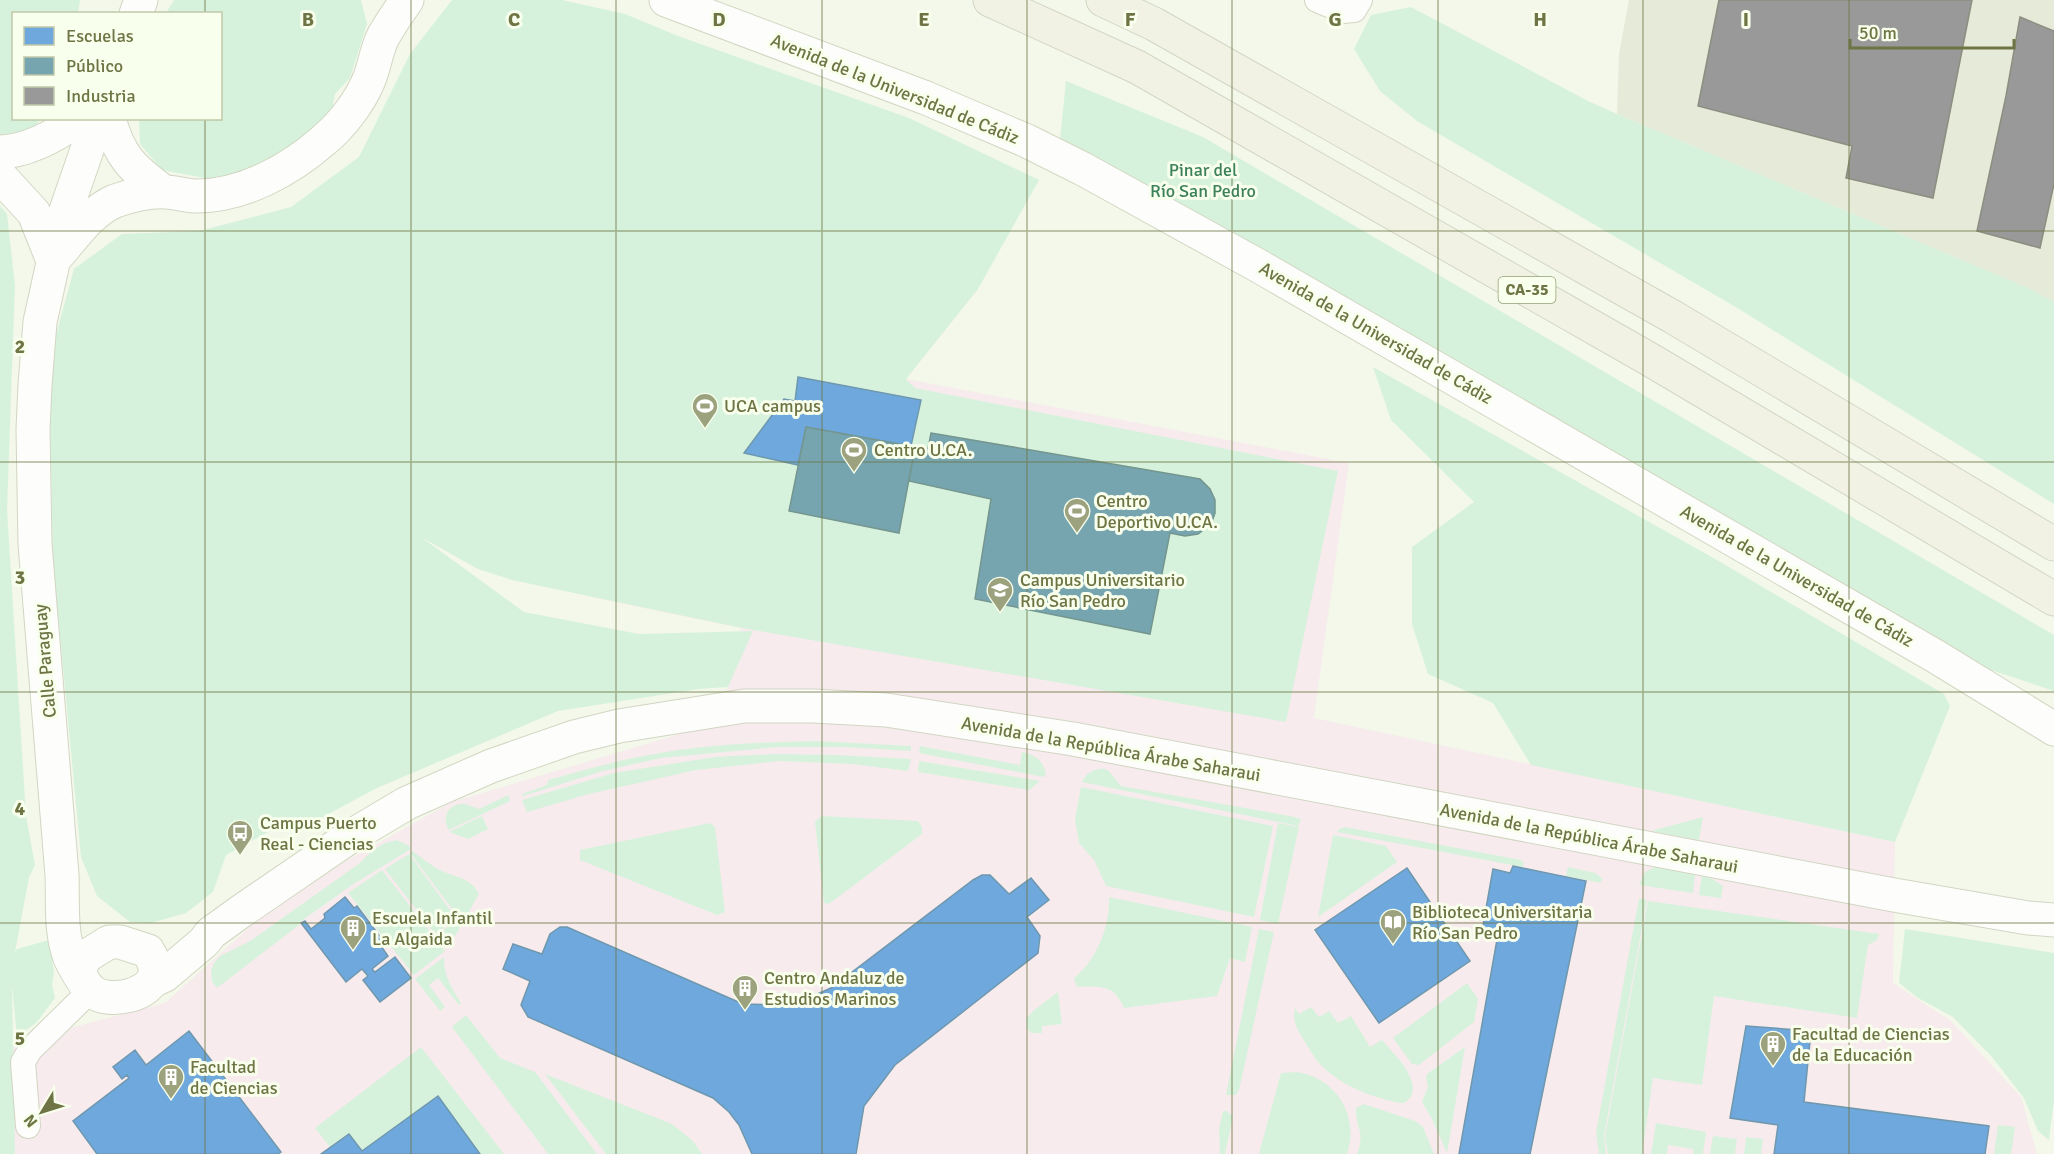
<svg xmlns="http://www.w3.org/2000/svg" width="2054" height="1154" font-family="Signika,sans-serif">
	<rect width="100%" height="100%" fill="#f3f8ea"/>
	<path fill="#e6ead9" d="M1629 0H2054V302L2028 288 1617 114 1619 54Z"/>
	<path fill="#f7ebed" d="M978 289 906 379 1349 463 1314 718 1895 842 1893 983 1951 1021 2021 1097 2037 1154H0L6 1045 165 1003 252 925 346 861 452 802 720 722 741 628 600 599 478 569 414 533Z"/>
	<path fill="#d7f2dc" d="M0 0H80L78 13 14 14V118L41 119 32 129 0 135Z
		M174 0H361L367 24 350 78 335 94 330 120 290 152 221 181 162 170 140 144 139 119 220 118V14L166 13Z
		M452 0H562L625 14 678 36 909 118 1039 180 978 289 906 379 915 388 1338 471 1286 722 742 628 512 580 478 569 421 537 524 612 639 634 753 631 728 687 699 689 558 711 377 788 304 827 279 826 226 855 213 892 186 913 151 923 130 922 97 896 81 857 53 562 49 360 74 269 122 234 199 231 291 207 359 157 410 54Z
		M1411 7 1588 101 1617 114 2028 288 2054 302V504L1739 309 1417 121 1380 91 1354 49 1371 15Z
		M1066 81 1203 137 2054 635V691L1985 668 1060 139Z
		M0 206 7 214 15 285 7 510 26 816 35 865 29 877 15 952 17 949 49 940 54 972 52 985 55 998 37 1022 17 1037 12 985 15 1154H0Z
		M1373 367 1717 560 1944 694 1950 706 1895 842 1531 765 1493 703 1428 674 1412 624V547L1474 502 1391 420Z
		M816 741 911 746V751L846 747H777L661 758 603 771 523 796 522 794 547 785 548 780C585 770 622 759 660 753 711 744 764 742 816 741Z
		M920 746 1020 765 1022 752C1035 755 1043 760 1046 774L1044 777 919 753Z
		M775 754 836 755 911 759 908 771 852 764 779 761 696 770 589 794 527 812 522 800 614 773 715 757Z
		M919 761 1040 781 1029 790 918 772Z
		M1105 769 1109 771 1121 786 1290 816 1301 819 1298 826 1082 782C1086 773 1095 768 1105 769Z
		M1081 787 1273 826 1254 917 1106 886 1094 860 1079 843 1075 819Z
		M508 795 510 801 449 830C442 820 446 806 460 804 466 803 473 807 479 809Z
		M482 816 488 829 468 839 449 832Z
		M821 816 918 821 922 827V834L829 904 824 903 815 822Z
		M1703 817 1699 840 1651 831Z
		M710 823 715 827 725 912 717 915 580 860V850Z
		M1278 823 1299 827 1278 924 1260 920Z
		M1345 827 1521 860 1524 863 1523 867 1337 832 1339 829Z
		M1333 835 1386 846 1397 862 1318 917Z
		M396 840 408 845 411 849 352 885 300 922 299 925 217 988 212 981 211 970 214 963 220 956 250 941 360 863C370 852 380 843 396 840Z
		M412 851C421 857 430 865 440 870 454 877 472 878 479 894L448 948 438 934 459 918 410 853Z
		M409 854 456 918 435 934 385 869Z
		M1568 867 1595 873 1602 878 1601 883 1566 876Z
		M1655 867 1695 874 1693 893 1639 885 1645 872Z
		M382 870 445 951 414 975 348 893Z
		M1702 876 1709 877 1723 886 1721 898 1699 895Z
		M1109 897 1252 927 1245 962 1230 958 1217 996 1124 1008C1114 985 1101 986 1077 987L1074 978C1097 960 1110 926 1109 897Z
		M1639 898 1647 900 1604 1136 1606 1154H1599L1596 1133Z
		M1648 901 1879 934 1877 940 1868 945 1857 1018 1714 996 1702 1085 1653 1078 1642 1154H1608L1605 1137Z
		M1259 929 1274 932 1239 1090 1236 1095H1226Z
		M1905 929 2054 953V1100L2049 1140 2038 1131 2024 1098 1992 1057 1953 1017 1918 998 1899 983Z
		M444 957C443 974 452 989 461 1003L459 1005 438 978 429 985 445 1007 440 1011 415 979Z
		M1467 983 1478 999 1474 1022 1419 1065 1412 1064 1393 1038Z
		M1058 992 1062 1024 1042 1026V1033H1031L1027 1028 1026 1019 1033 1011Z
		M1311 1007 1319 1017 1329 1011 1338 1023 1351 1016 1370 1047 1382 1040C1395 1055 1429 1087 1404 1103H1399C1372 1097 1341 1086 1321 1065 1315 1059 1310 1050 1305 1042 1298 1031 1292 1022 1295 1008L1299 1014Z
		M466 1015 500 1058 535 1072 597 1154H548L452 1027Z
		M421 1047 504 1154H480L438 1096 362 1151 349 1134 330 1147 315 1128Z
		M1465 1047 1447 1153 1432 1119 1422 1102 1428 1087 1426 1078 1427 1074Z
		M1296 1072C1336 1077 1360 1116 1347 1154H1259L1281 1073Z
		M545 1074 672 1124 693 1141 702 1154H606Z
		M1364 1104 1415 1121 1423 1127 1434 1154H1357C1366 1129 1355 1129 1356 1108Z
		M1223 1111H1227L1233 1117 1225 1154H1220L1219 1129Z
		M1656 1123 1706 1132 1703 1154H1693V1149L1668 1145 1667 1154H1651Z
		M1998 1125 2015 1127 2011 1154H1994Z
		M1713 1136 1737 1139 1735 1154H1710Z
		M1746 1137 1763 1139 1761 1154H1744Z"/>
	<path fill="#6fa8dc" stroke="#6f98ae" stroke-width="1.5" d="M798 377 921 400 911 446 806 427 798 465 744 453 784 399 795 401Z
		M1513 866 1586 881 1530 1154H1459L1498 934 1482 931 1493 869 1510 873Z
		M1407 868 1470 961 1379 1023 1315 930Z
		M982 875H990L1009 894 1031 878 1049 900 1027 917 1040 936 1038 953 895 1065 864 1106 856 1154H752L739 1125 729 1112 713 1098 528 1017 521 1005 530 981 503 969 513 944 542 954 550 934 560 927H567L743 1004 781 1005 804 1000 831 988 973 880Z
		M345 897 354 908 357 906 385 943 381 946 388 956 372 969 375 972 395 957 411 978 380 1002 363 980 368 976 362 969 346 982 301 923 305 921 311 929 325 918 324 914Z
		M1746 1026 1811 1031 1804 1102 1989 1126 1985 1154H1774L1778 1125 1730 1118Z
		M189 1031 281 1152 278 1154H97L73 1121 129 1078 127 1075 122 1079 113 1067 135 1050 146 1065Z
		M438 1096 480 1154H321L349 1134 362 1151Z"/>
	<path fill="#76a5af" stroke="#74968f" stroke-width="1.5" d="M806 427 915 447 899 533 789 511Z
		M931 433 1200 479 1210 489 1215 500V513L1211 524 1198 534 1185 536 1170 533 1150 634 975 599 991 499 909 481 915 447 928 449Z"/>
	<path fill="#999" stroke="#8c8e80" stroke-width="1.5" d="M1719 0H1972L1933 198 1846 178 1852 146 1698 106Z
		M2020 17 2054 31V184L2040 248 1977 231 2006 96Z"/>
	<g fill="none" stroke-linecap="round" stroke-linejoin="round">
		<g stroke="#d1d5c1" stroke-width="26">
			<path id="street" d="M1317 0 1343 11 1354 10 1360 0
				M28 1126 23 1062 30 1050 90 991"/>
		</g>
		<g stroke="#d2d6c2" stroke-width="35">
			<path id="secondary" d="M666 0 926 98 1027 141 1083 169 1257 265 1935 656 2054 729
				M136 14 141 0
				M109 118C119 157 133 169 164 192
				M0 152C29 151 57 135 80 118
				M0 176 34 213 53 261
				M56 257C73 238 91 211 115 201 130 196 149 191 165 192 175 192 186 196 196 196 243 196 290 170 324 140 341 126 359 103 368 82 375 67 376 49 384 35 391 23 399 11 407 0
				M79 971 85 957 109 942H120L148 951C152 958 156 964 155 973 152 996 109 1004 93 992 86 988 74 966 70 958 60 932 63 902 62 875L35 544 33 429 35 385 40 322 62 222 98 118
				M152 981 165 975 204 942 211 933 240 912 348 838 407 803 491 766 574 737 619 726 744 706H814L886 710 1073 739 1894 895 2028 918 2054 920"/>
		</g>
		<g stroke="#d3d6c4" stroke-width="35">
			<path id="highway" d="M990 0 1137 67 1649 359 2054 599
				M1103 0 1154 24 1673 317 2054 544"/>
		</g>
		<use href="#street" stroke="#fdfefc" stroke-width="24"/>
		<use href="#secondary" stroke="#fdfefc" stroke-width="33"/>
		<use href="#highway" stroke="#f1f2e4" stroke-width="33"/>
	</g>
	<path fill="none" stroke="#6f7444" stroke-width="1.5" stroke-opacity="0.55" d="M205 0V14M411 0V1154M616 0V1154M822 0V1154M1027 0V1154M1232 0V1154M1438 0V1154M1643 0V1154M1849 0V1154M205 118V1154M0 231H2054M0 462H2054M0 692H2054M0 923H2054"/>
	<defs>
		<g id="stadium-pin" transform="scale(1.35)"><path d="M0 17L-7.5 6A9.5 9.5 0 1 1 7.5 6Z" fill="#9da27e" stroke="#f8ffec"/><path d="M0-5a6.5 5 0 1 0 0 10a6.5 5 0 1 0 0-10ZM-3.5-1.8h7v3.6h-7Z" fill="#fff"/></g>
		<g id="university-pin" transform="scale(1.35)"><path d="M0 17L-7.5 6A9.5 9.5 0 1 1 7.5 6Z" fill="#9da27e" stroke="#f8ffec"/><path d="M0-5L7-2L0 1L-7-2ZM-4 1L0 2.5L4 1V4Q0 6-4 4Z" fill="#fff"/></g>
		<g id="bus-pin" transform="scale(1.35)"><path d="M0 17L-7.5 6A9.5 9.5 0 1 1 7.5 6Z" fill="#9da27e" stroke="#f8ffec"/><path d="M-5-6H5V4H4V6H2V4H-2V6H-4V4H-5ZM-3.5-4V0h7V-4ZM-3.5 1.2v1.5H-2V1.2ZM2 1.2v1.5H3.5V1.2Z" fill="#fff"/></g>
		<g id="library-pin" transform="scale(1.35)"><path d="M0 17L-7.5 6A9.5 9.5 0 1 1 7.5 6Z" fill="#9da27e" stroke="#f8ffec"/><path d="M-6-4Q-3-5.5-.7-3.5V5Q-3 3-6 4ZM6-4Q3-5.5 .7-3.5V5Q3 3 6 4Z" fill="#fff"/></g>
		<g id="building-pin" transform="scale(1.35)"><path d="M0 17L-7.5 6A9.5 9.5 0 1 1 7.5 6Z" fill="#9da27e" stroke="#f8ffec"/><path d="M-4-6H4V6H1V3H-1V6H-4ZM-2.5-4.3h1.7v1.8h-1.7ZM.8-4.3h1.7v1.8H.8ZM-2.5-1h1.7V.8h-1.7ZM.8-1h1.7V.8H.8Z" fill="#fff"/></g>
	</defs>
	<g fill-rule="evenodd">
		<use href="#stadium-pin" x="705" y="406"/>
		<use href="#stadium-pin" x="854" y="450"/>
		<use href="#stadium-pin" x="1077" y="511"/>
		<use href="#university-pin" x="1000" y="590"/>
		<use href="#bus-pin" x="240" y="833"/>
		<use href="#library-pin" x="1393" y="922"/>
		<use href="#building-pin" x="353" y="928"/>
		<use href="#building-pin" x="745" y="988"/>
		<use href="#building-pin" x="1773" y="1044"/>
		<use href="#building-pin" x="171" y="1077"/>
	</g>
	<g text-anchor="middle" dominant-baseline="central" stroke-width="6" stroke-linejoin="round" paint-order="stroke">
		<rect fill="#f8ffec" stroke="#989e76" stroke-width="1.5" x="1498.5" y="277" width="57" height="26" rx="4.5"/>
		<g font-size="16" font-weight="bold" fill="#6f7444">
			<text x="1527" y="290">CA-35</text>
		</g>
		<g font-size="18" fill="#6f7444" stroke="#f8ffec">
			<text transform="translate(895 89) rotate(22)">Avenida de la Universidad de Cádiz</text>
			<text transform="translate(1376 333) rotate(30)">Avenida de la Universidad de Cádiz</text>
			<text transform="translate(1797 576) rotate(30)">Avenida de la Universidad de Cádiz</text>
			<text transform="translate(45 661) rotate(-95)">Calle Paraguay</text>
			<text transform="translate(1111 749) rotate(10)">Avenida de la República Árabe Saharaui</text>
			<text transform="translate(1589 838) rotate(11)">Avenida de la República Árabe Saharaui</text>
		</g>
		<g font-size="18" fill="#3d805c" stroke="#f8ffec">
			<text x="1203" y="170">Pinar del<tspan x="1203" dy="21">Río San Pedro</tspan></text>
		</g>
		<g font-size="18" fill="#6f7444" stroke="#f8ffec" text-anchor="start">
			<text x="724" y="406">UCA campus</text>
			<text x="874" y="450">Centro U.CA.</text>
			<text x="1096" y="501">Centro<tspan x="1096" dy="21">Deportivo U.CA.</tspan></text>
			<text x="1020" y="580">Campus Universitario<tspan x="1020" dy="21">Río San Pedro</tspan></text>
			<text x="260" y="823">Campus Puerto<tspan x="260" dy="21">Real - Ciencias</tspan></text>
			<text x="1412" y="912">Biblioteca Universitaria<tspan x="1412" dy="21">Río San Pedro</tspan></text>
			<text x="372" y="918">Escuela Infantil<tspan x="372" dy="21">La Algaida</tspan></text>
			<text x="764" y="978">Centro Andaluz de<tspan x="764" dy="21">Estudios Marinos</tspan></text>
			<text x="1792" y="1034">Facultad de Ciencias<tspan x="1792" dy="21">de la Educación</tspan></text>
			<text x="190" y="1067">Facultad<tspan x="190" dy="21">de Ciencias</tspan></text>
		</g>
	</g>
	<g font-size="20" text-anchor="middle" font-weight="bold" fill="#6f7444" stroke="#f8ffec" stroke-width="6" stroke-linejoin="round" paint-order="stroke">
		<text x="308" y="26">B</text>
		<text x="514" y="26">C</text>
		<text x="719" y="26">D</text>
		<text x="924" y="26">E</text>
		<text x="1130" y="26">F</text>
		<text x="1335" y="26">G</text>
		<text x="1540" y="26">H</text>
		<text x="1746" y="26">I</text>
		<text x="20" y="353">2</text>
		<text x="20" y="584">3</text>
		<text x="20" y="815">4</text>
		<text x="20" y="1045">5</text>
	</g>
	<rect x="12" y="12" width="210" height="108" fill="#f8ffec" stroke="#c1c7a9" stroke-width="1.5"/>
	<rect x="24" y="27" width="30" height="18" fill="#6fa8dc" stroke="#c1c7a9" stroke-width="1.5"/>
	<text x="66" y="42" font-size="18" fill="#6f7444">Escuelas</text>
	<rect x="24" y="57" width="30" height="18" fill="#76a5af" stroke="#c1c7a9" stroke-width="1.5"/>
	<text x="66" y="72" font-size="18" fill="#6f7444">Público</text>
	<rect x="24" y="87" width="30" height="18" fill="#999999" stroke="#c1c7a9" stroke-width="1.5"/>
	<text x="66" y="102" font-size="18" fill="#6f7444">Industria</text>
	<g transform="translate(42 1112) rotate(232)" stroke="#f8ffec" stroke-width="4.5" paint-order="stroke">
	<path d="M0-4.5L10 22L0 15L-10 22Z" fill="#6f7444"/>
	<text y="-9" font-size="16" font-weight="bold" text-anchor="middle" fill="#6f7444">N</text>
	</g>
	<path d="M1850 39v9h164v-9" fill="none" stroke="#6f7444" stroke-width="3"/>
	<text x="1859" y="39" font-size="18" fill="#6f7444" stroke="#f8ffec" stroke-width="4.5" paint-order="stroke">50 m</text>
</svg>
